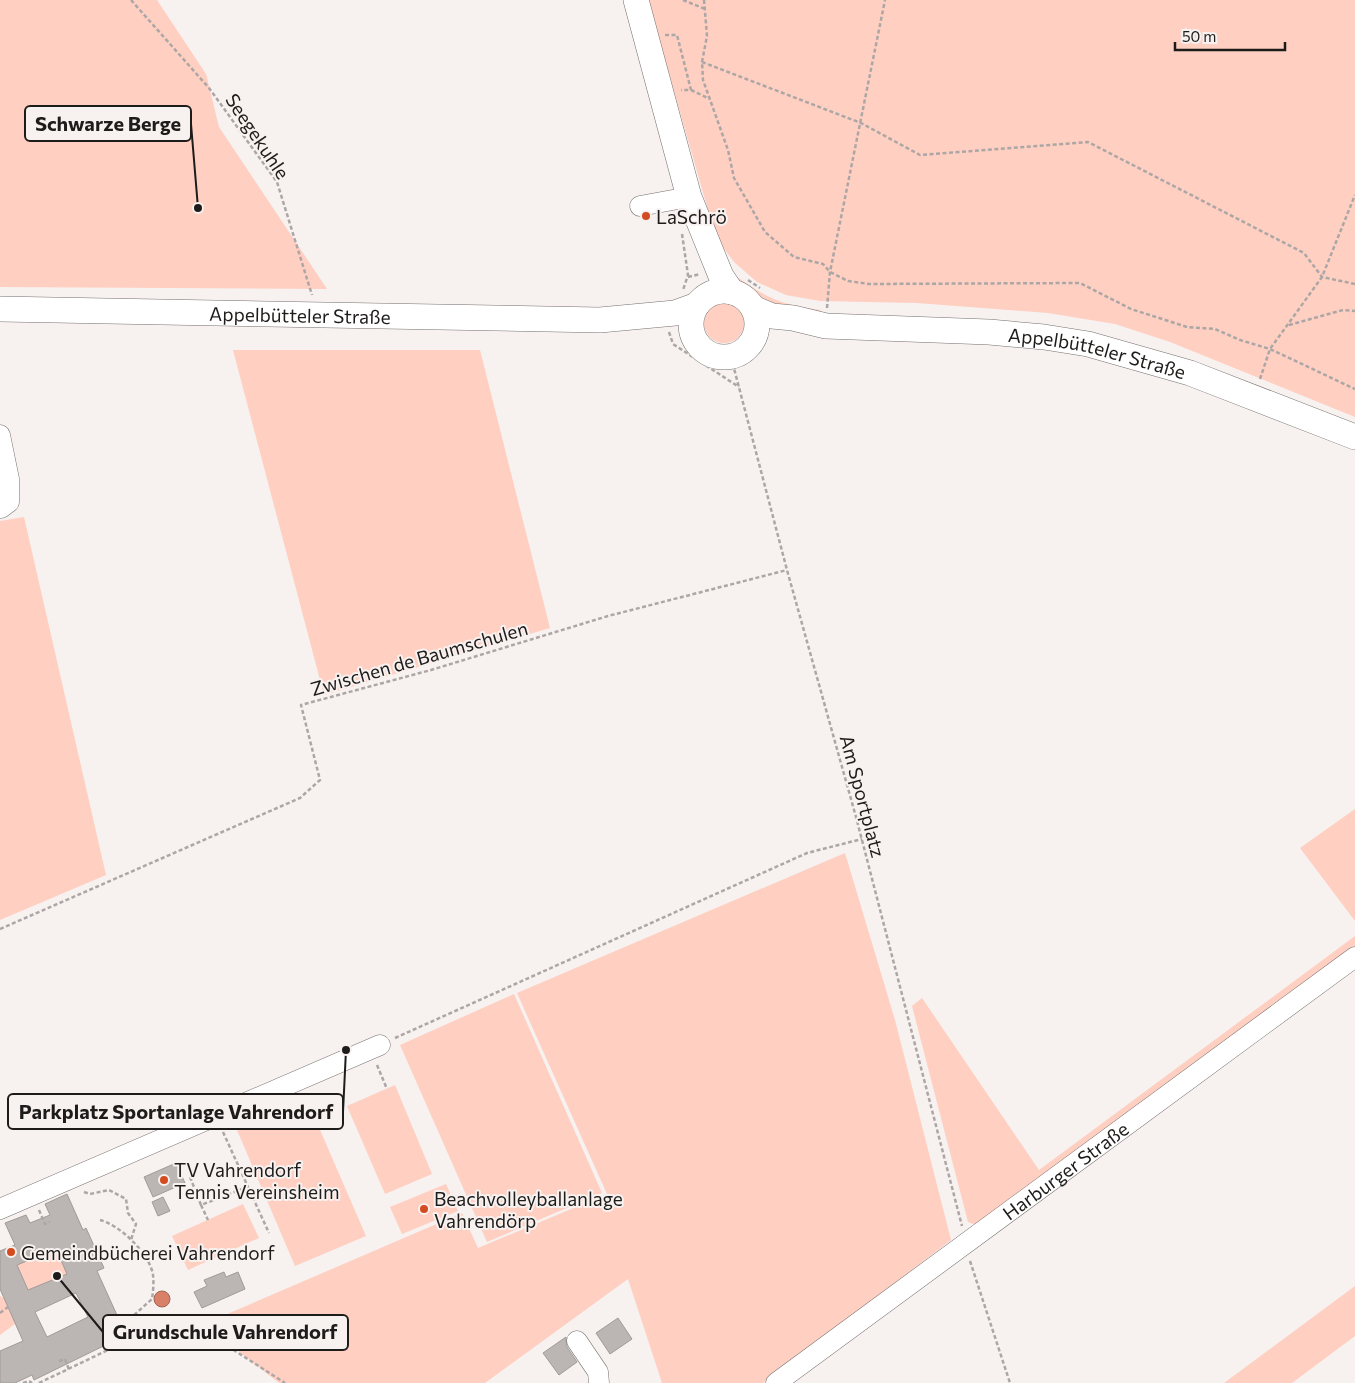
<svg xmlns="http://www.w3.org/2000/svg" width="1355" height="1383" font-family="Commissioner,sans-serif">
	<rect width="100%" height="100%" fill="#f7f1ef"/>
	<path fill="#ffcfc1" d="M0 0H157L206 74 219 127 327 289 0 287Z
		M648 0H1355V417L1170 342 1115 324 1048 313 917 303 820 301 786 295 757 282 734 262 716 238Z
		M731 273C768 298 776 304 821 310L817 315C789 308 741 304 731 273Z
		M704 323a20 20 0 1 1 40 0a20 20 0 1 1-40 0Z
		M233 350H480L550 628 324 695Z
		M24 517 106 875 0 920V521Z
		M1355 809V921L1300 848Z
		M845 853 895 1020 951 1240 763 1383H662L628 1279 485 1383H279L204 1324 462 1213 478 1248 607 1194 517 993Z
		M1355 936V946L976 1225 968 1222 912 1006 922 998 1039 1170Z
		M514 994 602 1193 487 1242 400 1045Z
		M395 1085 432 1174 385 1194 347 1106Z
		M304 1093 366 1236 295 1266 234 1123Z
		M446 1184 458 1211 402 1234 390 1207Z
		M243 1204 259 1238 188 1270 172 1236Z
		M56 1249 67 1274 28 1290 17 1265Z
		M1355 1286V1336L1292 1383H1224Z
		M0 1296 4 1298 15 1324 0 1335Z"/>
	<path fill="#d98168" stroke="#a16351" d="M154 1299a8 8 0 1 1 16 0a8 8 0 1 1-16 0Z"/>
	<path fill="#bbb5b3" stroke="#a09a98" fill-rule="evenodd" d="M176 1163 185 1183 153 1197 144 1177Z
		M67 1194 83 1230 86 1228 104 1268 97 1271 126 1335 34 1380 32 1375 15 1383H0V1351L23 1341 0 1289V1251L15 1245 5 1223 26 1215 30 1223 50 1215 45 1204ZM56 1249 67 1274 28 1290 17 1265ZM76 1293 88 1317 47 1337 35 1312Z
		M163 1197 170 1211 158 1216 152 1202Z
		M224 1272 226 1277 238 1272 245 1289 202 1308 194 1292 207 1286 204 1280Z
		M618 1318 632 1339 610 1354 596 1333Z
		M566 1337 567 1347 577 1362 559 1375 543 1353Z"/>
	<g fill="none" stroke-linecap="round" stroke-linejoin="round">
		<g stroke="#76716f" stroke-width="21">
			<g id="minor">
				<path d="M640 206 689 197"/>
				<path d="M0 435 9 479V502L1 508"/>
				<path d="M0 1209 380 1045"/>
				<path d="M577 1341 598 1372 599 1383"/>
				<path id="s1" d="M776 1383 1355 957"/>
			</g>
		</g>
		<g stroke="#76716f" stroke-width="26">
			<g id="major">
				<path d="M636 0 689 197 721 276 732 292"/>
				<circle cx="724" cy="324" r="33"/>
				<path id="s2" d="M753 308 772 316 793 318 826 326 989 332 1044 337 1088 344 1190 373 1355 437"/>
				<path id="s3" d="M0 309 600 320 675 313 697 305"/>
			</g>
		</g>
		<path stroke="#aca7a6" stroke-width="2.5" stroke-dasharray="4 2.5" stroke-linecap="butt" d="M131 0 209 88 277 182 312 295
			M683 0 705 9
			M704 0 707 36 702 62 703 80 728 150 734 178 765 232 794 257 823 264 830 272 848 281 869 284 1080 283 1131 309 1187 327 1215 329 1240 340 1270 349 1355 389
			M665 35H677L691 90H681
			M702 62 861 123 920 155 1088 142 1304 253 1322 277 1355 284
			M691 90 710 99
			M682 234 688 275 683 290
			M688 277 700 274
			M748 280 760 288
			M827 308 830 272 885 0
			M1289 325 1343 310 1355 311
			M669 332 673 344 739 387
			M731 357 787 570 856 817 962 1226
			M1260 379 1270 349 1322 277 1355 195
			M0 929 300 798 320 780 301 705 431 670 608 616 787 570
			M395 1038 807 853 862 839
			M377 1065 387 1089
			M223 1132 269 1233
			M190 1177 201 1205 247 1187
			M84 1192 90 1194 109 1190 126 1199 128 1213 136 1224 131 1240
			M201 1205 208 1220
			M39 1210 45 1224 50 1222
			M100 1220C120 1225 150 1254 153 1275 154 1283 153 1292 152 1299L133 1316
			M970 1261 1010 1383
			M0 1313 8 1307
			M140 1330 212 1336 285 1383
			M105 1344 108 1351
			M59 1361 65 1359 69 1370
			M23 1383 29 1381 32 1383
			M39 1383 133 1338"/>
		<use href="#minor" stroke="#fff" stroke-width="20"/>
		<use href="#major" stroke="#fff" stroke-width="25"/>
	</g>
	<g fill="#d34b20" stroke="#f7f1ef" stroke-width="2">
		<circle cx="646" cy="216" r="5"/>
		<circle cx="164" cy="1180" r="5"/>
		<circle cx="424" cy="1209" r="5"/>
		<circle cx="11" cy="1252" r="5"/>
	</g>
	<g text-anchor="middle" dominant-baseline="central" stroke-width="4" stroke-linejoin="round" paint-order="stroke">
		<g font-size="19" fill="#1e1c1b" stroke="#f7f1ef">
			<text transform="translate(258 136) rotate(56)">Seegekuhle</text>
			<text stroke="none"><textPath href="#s3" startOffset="300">Appelbütteler Straße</textPath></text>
			<text stroke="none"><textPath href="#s2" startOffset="349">Appelbütteler Straße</textPath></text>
			<text transform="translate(419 658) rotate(-16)">Zwischen de Baumschulen</text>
			<text transform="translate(863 796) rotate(75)">Am Sportplatz</text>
			<text stroke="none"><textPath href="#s1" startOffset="359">Harburger Straße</textPath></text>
		</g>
		<g font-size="19" fill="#1e1c1b" stroke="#f7f1ef" text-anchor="start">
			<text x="656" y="216">LaSchrö</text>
			<text x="174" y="1169">TV Vahrendorf<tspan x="174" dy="22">Tennis Vereinsheim</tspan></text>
			<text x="434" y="1198">Beachvolleyballanlage<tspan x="434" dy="22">Vahrendörp</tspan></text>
			<text x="21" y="1252">Gemeindbücherei Vahrendorf</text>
		</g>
	</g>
	<path fill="none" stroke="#1e1c1b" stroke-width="2" d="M198 208L191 124M346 1050L343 1112M57 1276L103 1332"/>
	<g fill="#1e1c1b" stroke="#f7f1ef" stroke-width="2">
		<circle cx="198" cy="208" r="5"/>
		<circle cx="346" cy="1050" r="5"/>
		<circle cx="57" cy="1276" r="5"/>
	</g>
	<g fill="#f7f1ef" stroke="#1e1c1b" stroke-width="2">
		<rect x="25" y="106" width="166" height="35" rx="5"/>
		<rect x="8" y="1094" width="335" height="35" rx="5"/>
		<rect x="103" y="1315" width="245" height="35" rx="5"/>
	</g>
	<g font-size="20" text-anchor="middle" font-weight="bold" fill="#1e1c1b">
		<text x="108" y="131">Schwarze Berge</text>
		<text x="176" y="1119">Parkplatz Sportanlage Vahrendorf</text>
		<text x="225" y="1339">Grundschule Vahrendorf</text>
	</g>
	<path d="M1175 42v8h110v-8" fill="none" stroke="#1e1c1b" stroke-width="2.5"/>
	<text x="1182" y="42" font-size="15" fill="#1e1c1b" stroke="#f7f1ef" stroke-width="4" paint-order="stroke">50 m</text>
</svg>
